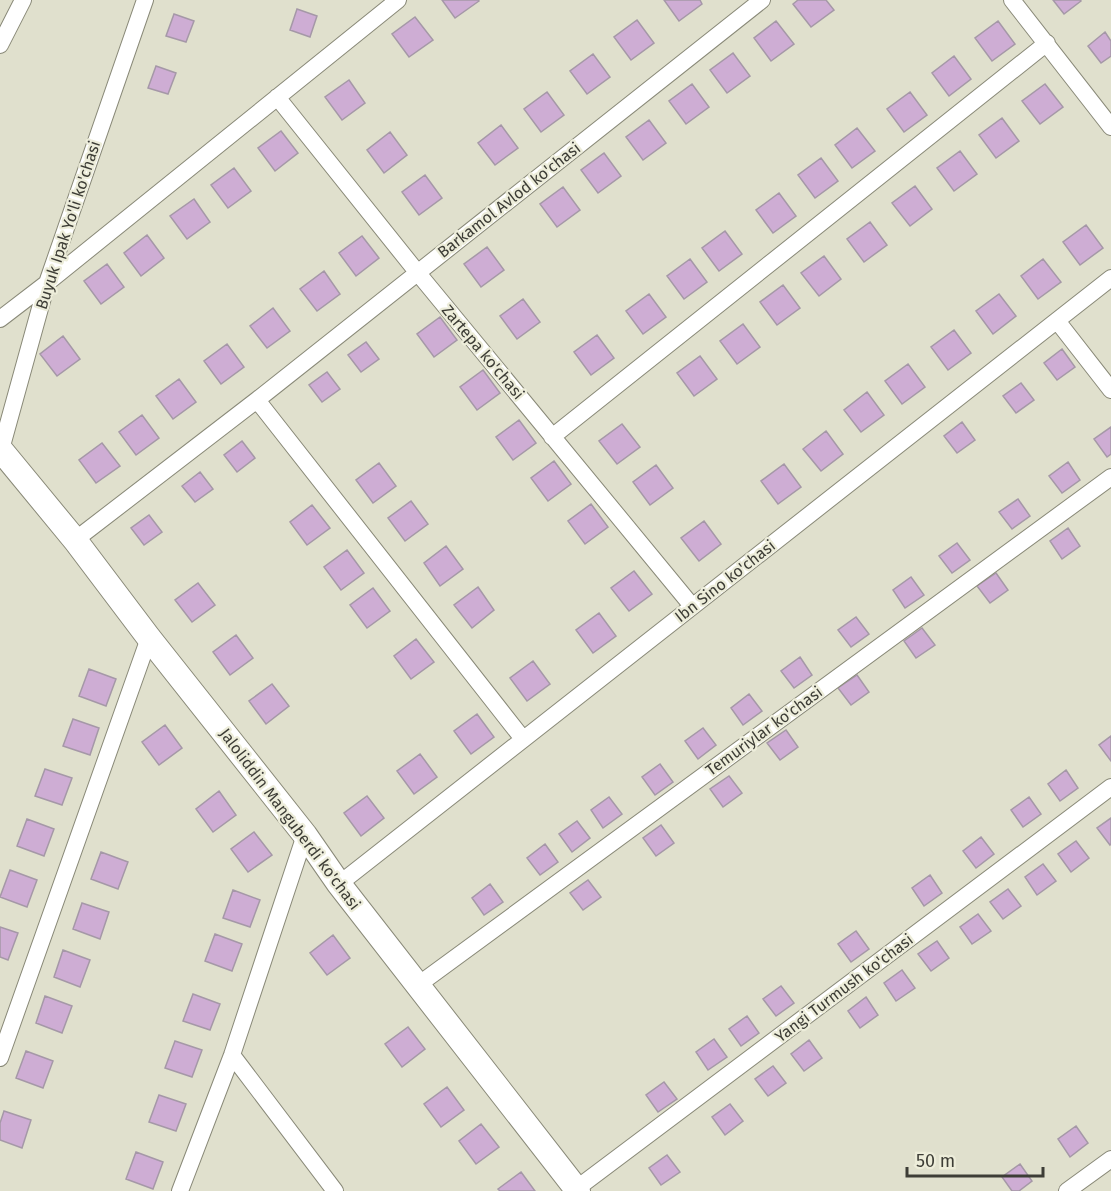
<svg xmlns="http://www.w3.org/2000/svg" width="1111" height="1191" font-family="'Fira Sans',sans-serif">
	<rect width="100%" height="100%" fill="#e0e0cd"/>
	<path fill="#ceadd4" stroke="#a598a7" stroke-width="1.5" d="M442 0H478L479 1 455 18Z
		M664 0H700L702 4 679 21Z
		M798 0H826L834 10 811 27 793 4Z
		M1053 0H1080L1081 1 1064 14Z
		M297 9 317 16 310 37 290 30Z
		M174 14 194 21 186 42 166 36Z
		M415 17 433 40 409 57 392 34Z
		M637 20 654 43 631 60 614 37Z
		M776 21 794 44 771 61 754 38Z
		M998 21 1015 44 992 61 975 38Z
		M1105 32 1111 41V56L1101 63 1088 46Z
		M733 53 750 76 727 93 710 70Z
		M593 54 610 77 587 94 570 71Z
		M954 56 971 79 949 96 932 73Z
		M156 66 176 73 168 94 148 88Z
		M349 80 365 103 342 120 325 97Z
		M692 84 709 107 686 124 669 101Z
		M1045 84 1063 107 1040 124 1022 101Z
		M547 92 564 115 541 132 524 109Z
		M910 92 927 115 904 132 887 109Z
		M1002 118 1019 141 996 158 979 135Z
		M649 120 666 143 643 160 626 137Z
		M501 125 518 148 495 165 478 143Z
		M857 128 875 151 852 168 835 145Z
		M281 131 298 153 275 171 258 148Z
		M390 132 407 155 384 173 367 150Z
		M960 151 977 174 954 191 937 168Z
		M604 153 621 176 598 193 581 170Z
		M821 158 838 181 815 198 798 175Z
		M234 168 251 191 228 208 211 185Z
		M425 175 442 198 419 215 402 192Z
		M915 186 932 209 910 226 892 203Z
		M563 187 580 210 557 227 540 204Z
		M779 193 796 216 773 233 756 210Z
		M194 199 210 222 187 239 170 216Z
		M870 222 887 245 864 262 847 239Z
		M1086 225 1103 248 1080 265 1063 242Z
		M725 231 742 254 719 271 702 248Z
		M147 235 164 258 141 276 124 253Z
		M362 236 379 258 356 276 339 253Z
		M487 247 504 270 481 287 464 264Z
		M824 256 841 279 819 296 801 273Z
		M690 259 707 282 684 299 667 276Z
		M1043 259 1061 282 1038 299 1021 276Z
		M107 264 124 287 101 304 84 281Z
		M324 271 340 294 317 311 300 289Z
		M783 285 800 308 777 325 760 302Z
		M649 294 666 317 643 334 626 311Z
		M999 294 1016 316 993 334 976 311Z
		M523 299 540 322 517 339 500 316Z
		M273 308 290 331 267 348 250 326Z
		M440 317 457 340 434 357 417 334Z
		M743 324 760 347 737 364 720 341Z
		M954 330 971 353 948 370 931 347Z
		M597 335 614 358 591 375 574 352Z
		M63 336 80 359 57 376 40 354Z
		M366 342 379 359 361 372 348 355Z
		M227 344 244 367 221 384 204 361Z
		M1062 349 1075 367 1057 380 1044 363Z
		M700 356 717 379 694 396 677 373Z
		M908 364 925 387 902 404 885 381Z
		M483 370 500 393 477 410 460 387Z
		M327 372 340 389 322 402 309 385Z
		M179 379 196 402 173 419 156 396Z
		M1021 383 1034 400 1016 413 1003 396Z
		M867 392 884 415 861 432 844 410Z
		M142 415 159 438 136 455 119 432Z
		M519 420 536 443 513 460 496 437Z
		M962 422 975 440 957 453 944 436Z
		M622 424 640 447 617 464 599 441Z
		M1111 427V454L1107 457 1094 439Z
		M826 431 843 454 821 471 803 449Z
		M242 441 255 458 237 472 224 455Z
		M102 443 120 466 96 483 79 460Z
		M554 461 571 484 548 501 531 478Z
		M1068 462 1080 480 1062 493 1049 476Z
		M379 463 396 486 373 503 356 480Z
		M784 464 801 487 778 504 761 481Z
		M656 465 673 488 650 505 633 482Z
		M200 472 213 489 195 502 182 486Z
		M1018 499 1030 516 1012 529 999 512Z
		M411 501 428 524 405 541 388 518Z
		M591 504 608 527 585 544 568 521Z
		M312 505 330 528 307 545 290 522Z
		M149 515 162 532 144 545 131 528Z
		M704 521 721 544 699 561 681 538Z
		M1068 528 1080 546 1062 559 1050 541Z
		M957 543 970 560 952 573 939 556Z
		M446 546 463 569 440 586 424 563Z
		M347 550 364 573 341 590 324 567Z
		M634 571 652 594 629 611 611 588Z
		M996 573 1008 590 990 603 977 586Z
		M911 577 924 595 905 608 893 590Z
		M198 583 215 605 192 622 175 600Z
		M478 587 494 610 472 628 454 605Z
		M373 588 390 611 367 628 350 605Z
		M599 613 616 636 593 653 576 630Z
		M856 617 869 634 851 647 838 630Z
		M922 628 935 645 916 658 904 641Z
		M236 635 253 658 230 675 213 652Z
		M416 639 434 662 411 679 394 656Z
		M800 657 812 675 794 688 781 671Z
		M533 661 550 684 527 701 510 678Z
		M89 669 116 679 106 706 79 696Z
		M857 675 869 692 851 705 838 688Z
		M272 684 289 706 266 724 249 701Z
		M749 694 762 711 743 725 731 708Z
		M477 714 494 737 471 754 454 731Z
		M73 719 99 728 90 755 63 746Z
		M165 725 182 748 159 765 142 742Z
		M703 728 716 745 698 759 685 741Z
		M786 730 798 747 780 760 767 743Z
		M1111 736V761L1099 745Z
		M420 754 437 777 414 794 397 771Z
		M660 764 673 782 655 795 642 777Z
		M45 769 72 778 62 805 35 796Z
		M1066 770 1078 788 1060 801 1048 784Z
		M729 776 742 793 723 807 710 789Z
		M219 791 236 815 213 832 196 809Z
		M367 796 384 818 361 836 344 813Z
		M609 797 622 814 603 828 591 810Z
		M1029 797 1041 814 1023 827 1011 810Z
		M1111 818V844L1110 845 1097 828Z
		M27 819 54 829 44 856 17 846Z
		M577 821 590 838 572 852 559 834Z
		M661 825 674 843 656 856 643 838Z
		M254 832 272 855 248 872 231 849Z
		M981 837 994 854 976 868 963 851Z
		M1076 841 1089 858 1071 872 1058 854Z
		M545 844 558 862 540 875 527 858Z
		M101 852 128 862 118 889 91 879Z
		M1043 864 1056 881 1037 895 1025 877Z
		M10 870 37 880 27 907 0 897Z
		M930 875 942 893 924 906 912 888Z
		M588 880 601 897 583 910 570 893Z
		M490 884 503 902 484 915 472 898Z
		M1008 889 1021 906 1003 919 990 902Z
		M233 890 260 900 250 927 223 918Z
		M82 903 109 912 100 939 73 929Z
		M978 914 991 931 972 944 960 927Z
		M0 927 18 933 8 960 0 957Z
		M856 931 869 949 851 962 838 944Z
		M215 934 242 944 232 971 205 961Z
		M333 935 350 958 327 975 310 953Z
		M937 941 949 958 931 971 918 954Z
		M63 950 90 960 80 987 54 977Z
		M902 970 915 988 896 1001 884 983Z
		M781 986 794 1003 776 1016 763 999Z
		M193 994 220 1004 210 1030 183 1021Z
		M45 996 72 1006 62 1033 36 1023Z
		M866 997 878 1015 860 1028 848 1011Z
		M747 1016 759 1033 741 1046 729 1029Z
		M408 1027 425 1049 402 1067 385 1044Z
		M714 1039 727 1057 708 1070 696 1052Z
		M809 1040 822 1058 804 1071 791 1054Z
		M175 1041 202 1050 192 1077 165 1068Z
		M26 1051 53 1061 43 1088 16 1078Z
		M773 1066 786 1083 768 1096 755 1079Z
		M664 1082 677 1099 658 1112 646 1095Z
		M447 1087 464 1110 441 1127 424 1104Z
		M159 1095 186 1104 176 1131 149 1122Z
		M730 1104 743 1121 725 1135 712 1117Z
		M4 1111 31 1120 22 1148 0 1140V1123Z
		M481 1124 499 1147 476 1164 459 1141Z
		M1076 1126 1088 1143 1070 1157 1058 1139Z
		M136 1152 163 1162 153 1189 126 1179Z
		M667 1155 680 1172 661 1185 649 1168Z
		M1020 1164 1032 1181 1019 1191H1012L1002 1177Z
		M521 1172 535 1191H500L498 1189Z"/>
	<g fill="none" stroke-linecap="round" stroke-linejoin="round">
		<g stroke="#898978" stroke-width="18">
			<path id="street" d="M1012 0 1111 127
				M0 45 23 0
				M277 97 417 272 692 606
				M0 319 47 283 398 0
				M1058 322 1111 390
				M257 400 523 739
				M552 437 1047 43
				M0 453 47 283 145 0
				M75 540 257 400 762 0
				M339 884 1111 278
				M418 985 1111 477
				M232 1055 335 1191
				M0 1058 149 638
				M576 1189 1111 787
				M180 1191 232 1055 305 835
				M1067 1191 1111 1159"/>
		</g>
		<g stroke="#898978" stroke-width="26">
			<path id="secondary" d="M0 449 75 540 149 638 305 835 339 884 578 1191"/>
		</g>
		<use href="#street" stroke="#fff" stroke-width="16"/>
		<use href="#secondary" stroke="#fff" stroke-width="24"/>
	</g>
	<g text-anchor="middle" dominant-baseline="central" stroke-width="4.5" stroke-linejoin="round" paint-order="stroke">
		<g font-size="16" fill="#3d3d36" stroke="#ededda">
			<text transform="translate(509 200) rotate(-38)">Barkamol Avlod ko'chasi</text>
			<text transform="translate(68 225) rotate(-72)">Buyuk Ipak Yo'li ko'chasi</text>
			<text transform="translate(483 352) rotate(50)">Zartepa ko'chasi</text>
			<text transform="translate(725 581) rotate(-38)">Ibn Sino ko'chasi</text>
			<text transform="translate(764 731) rotate(-36)">Temuriylar ko'chasi</text>
			<text transform="translate(290 819) rotate(53)">Jaloliddin Manguberdi ko'chasi</text>
			<text transform="translate(844 988) rotate(-37)">Yangi Turmush ko'chasi</text>
		</g>
	</g>
	<path d="M907 1167v9h136v-9" fill="none" stroke="#3d3d36" stroke-width="3"/>
	<text x="916" y="1167" font-size="18" fill="#3d3d36" stroke="#ededda" stroke-width="4.5" paint-order="stroke">50 m</text>
</svg>
